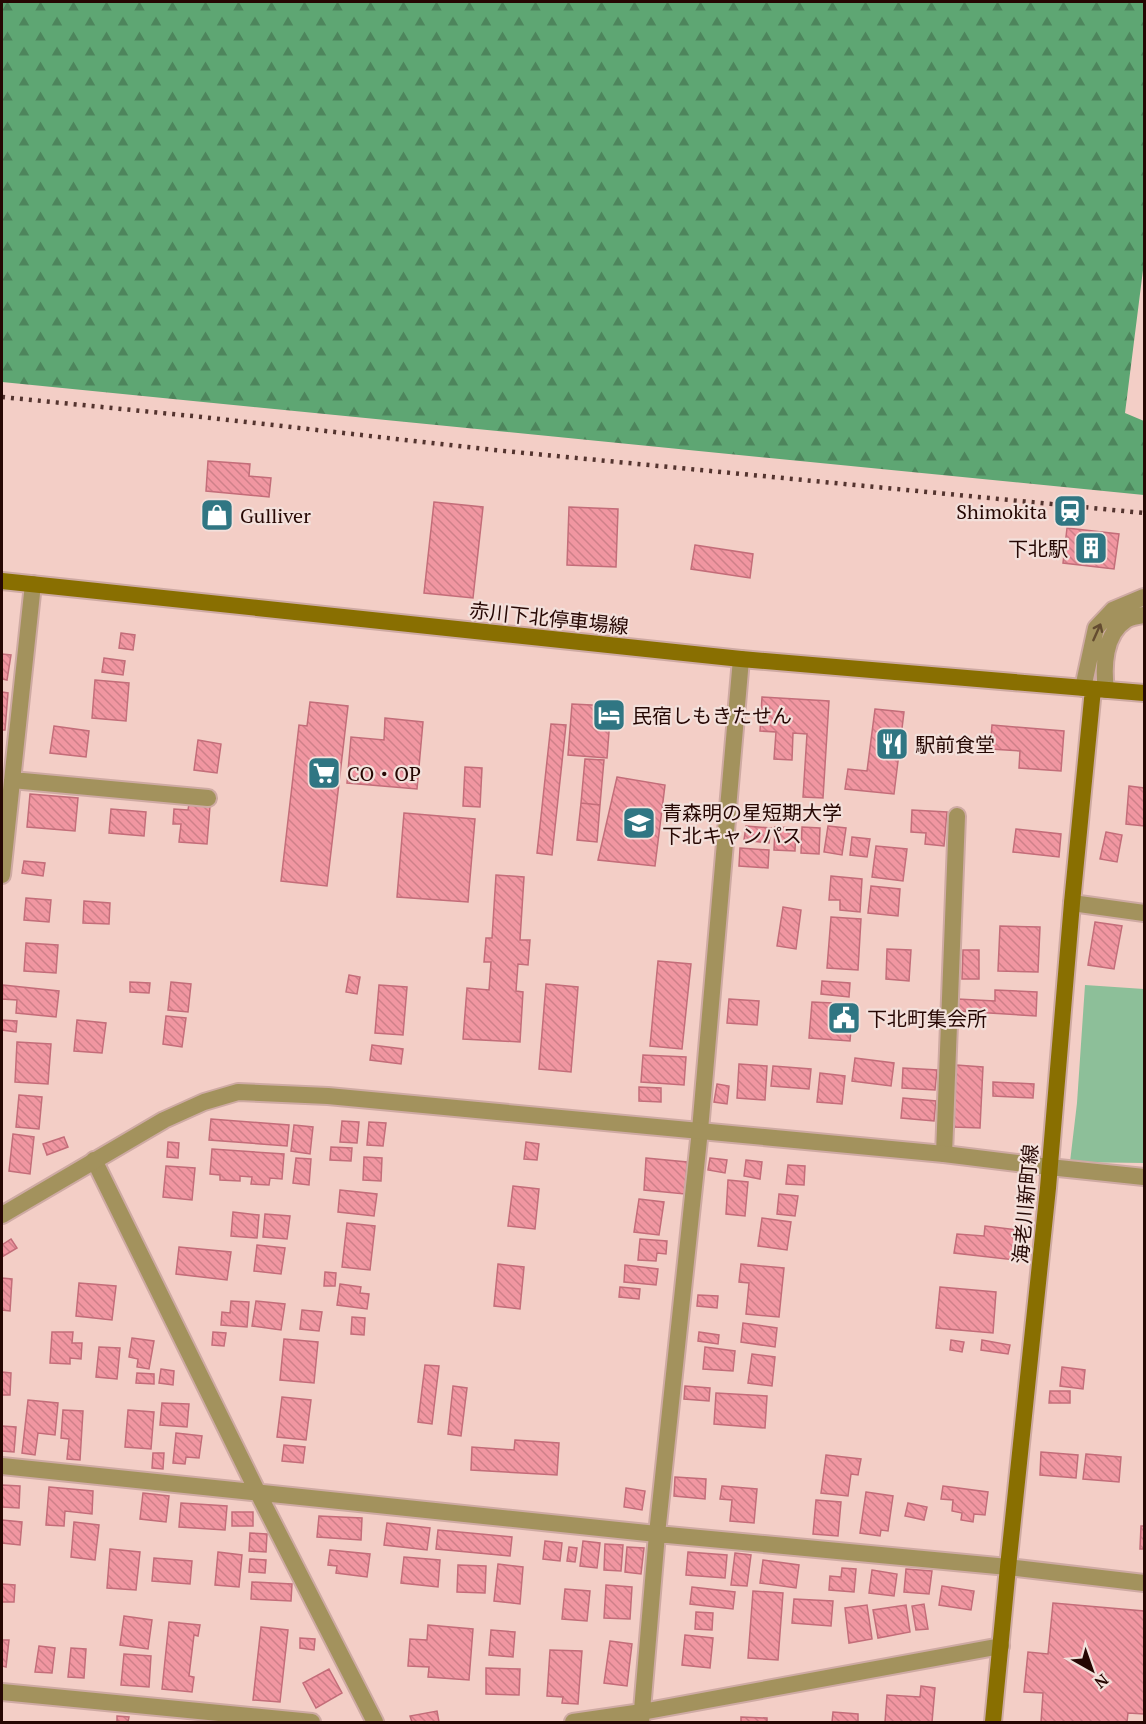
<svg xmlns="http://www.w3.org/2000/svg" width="1146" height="1724" font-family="'PT Serif','Noto Sans JP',serif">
	<defs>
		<pattern id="forest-firs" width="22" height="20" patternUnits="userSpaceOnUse" patternTransform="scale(1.5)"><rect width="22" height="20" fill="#5ea673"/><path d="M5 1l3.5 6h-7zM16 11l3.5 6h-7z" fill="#4d855c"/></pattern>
		<pattern id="building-back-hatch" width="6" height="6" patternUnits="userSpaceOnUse" patternTransform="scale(1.5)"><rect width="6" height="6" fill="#f196a1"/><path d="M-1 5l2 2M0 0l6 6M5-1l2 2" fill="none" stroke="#ce8089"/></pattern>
	</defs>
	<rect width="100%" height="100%" fill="#f3cec6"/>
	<path fill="#8dbf99" d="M1085 985 1144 989V1163L1070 1162 1077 1103Z"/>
	<path fill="url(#forest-firs)" d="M2 2H1144V262L1125 413 1144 421V495L2 382Z"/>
	<path fill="url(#building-back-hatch)" stroke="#c36d79" stroke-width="1.5" d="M208 461 250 464 249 476 271 478 269 497 206 491Z
		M434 502 483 507 473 598 424 593Z
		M569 507 618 509 616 567 567 565Z
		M1067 528 1119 534 1114 569 1063 563Z
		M695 545 753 554 750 578 691 569Z
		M121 633 135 635 133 650 119 648Z
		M2 654 11 655 7 680 2 679Z
		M104 658 125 661 123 675 102 672Z
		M95 680 129 683 126 721 92 718Z
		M2 692 8 693 5 730H2Z
		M762 697 829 701 823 798 803 797 807 734 793 733 792 760 774 759 776 732 760 731Z
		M310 702 348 706 327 886 281 881 299 725 307 726Z
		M572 704 611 706 607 758 568 755Z
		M875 709 904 712 894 794 845 789 848 769 867 771Z
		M385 718 423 722 417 789 347 783 351 737 384 740Z
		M551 724 566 725 552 855 537 853Z
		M992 725 1064 731 1061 771 1019 768 1020 751 990 749Z
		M54 726 89 731 86 757 50 753Z
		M198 740 221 744 217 773 194 770Z
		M585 759 604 760 600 805 581 803Z
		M465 767 482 768 480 807 463 806Z
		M617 777 665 785 655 866 598 860Z
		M1129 786 1144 788V826L1126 824Z
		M30 794 78 798 75 831 27 827Z
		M581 803 600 805 597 842 577 840Z
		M189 804 210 806 207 844 179 842 181 824H173L174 809 188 810Z
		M111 809 146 812 144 836 109 833Z
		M912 810 947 812 944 846 925 844 926 833 911 832Z
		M404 813 475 819 468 902 397 897Z
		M746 826 771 828 769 843 744 840Z
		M828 826 846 828 842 855 824 852Z
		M775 827 796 828 795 851 774 850Z
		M802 827 820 828 819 854 801 853Z
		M1016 829 1061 834 1059 857 1013 852Z
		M1106 832 1122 835 1117 862 1100 859Z
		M852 837 870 839 867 857 850 855Z
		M876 846 907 849 903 881 872 877Z
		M740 848 769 850 768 868 739 866Z
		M24 861 45 863 43 876 22 873Z
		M496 875 524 877 520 940H530L528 965 518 964 516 991 523 992 520 1042 463 1039 467 988 489 990 491 962H484L486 938H492Z
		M831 876 862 879 860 912 840 910V900H829Z
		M871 886 900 889 898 916 868 913Z
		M26 898 51 900 49 922 24 920Z
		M84 901 110 903 109 924 83 923Z
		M783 907 801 910 796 949 777 946Z
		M831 917 861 919 858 970 827 968Z
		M1095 922 1122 926 1114 969 1088 965Z
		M1000 926 1040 927 1038 972 998 971Z
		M26 943 58 945 56 973 24 971Z
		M887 949 911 950 909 981 886 979Z
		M963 950H979V979H962Z
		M658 961 691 964 682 1049 650 1046Z
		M349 975 360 977 357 994 346 992Z
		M822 981 850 983 849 997 821 994Z
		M130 982 150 983 149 993 130 992Z
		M171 982 191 984 188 1012 168 1010Z
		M546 984 578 987 571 1072 539 1069Z
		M3 985 59 991 56 1017 16 1013 17 1000 2 999Z
		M379 985 407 987 403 1035 375 1033Z
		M995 990 1037 992 1036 1016 957 1011 958 999 995 1001Z
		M729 999 759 1001 757 1025 727 1023Z
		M812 1002 853 1004 850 1041 809 1038Z
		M166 1016 186 1018 182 1047 163 1044Z
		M2 1020 17 1021 16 1032 2 1030Z
		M77 1020 106 1023 102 1053 74 1051Z
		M17 1042 51 1044 48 1084 15 1082Z
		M372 1045 403 1049 401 1064 370 1060Z
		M643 1055 686 1057 684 1085 641 1082Z
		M855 1058 894 1063 891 1086 852 1081Z
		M739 1064 767 1066 765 1100 737 1098Z
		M956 1065 983 1067 980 1128 953 1127Z
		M773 1066 811 1069 809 1089 771 1086Z
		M903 1068 937 1070 935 1090 902 1088Z
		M820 1073 845 1076 842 1104 817 1102Z
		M993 1082 1034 1084 1033 1098 993 1096Z
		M717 1084 729 1086 727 1104 714 1102Z
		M639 1087 661 1088V1102L639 1101Z
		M19 1095 42 1097 39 1129 16 1127Z
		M903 1098 936 1101 934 1121 901 1118Z
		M211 1119 289 1125 287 1146 209 1140Z
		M342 1121 359 1122 357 1143 340 1142Z
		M369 1122 386 1123 383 1146 367 1145Z
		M294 1125 313 1127 310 1154 291 1151Z
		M13 1134 34 1137 30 1174 9 1171Z
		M64 1137 68 1147 47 1155 43 1144Z
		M168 1142 179 1143 178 1158 167 1157Z
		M526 1142 539 1144 537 1160 524 1159Z
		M331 1147 352 1148 351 1161 330 1160Z
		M212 1149 284 1154 282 1179 270 1178 269 1185 251 1184 252 1177 240 1176V1181L220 1180V1175L210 1174Z
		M364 1157 382 1158 381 1181 363 1180Z
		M296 1158 311 1159 309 1185 293 1183Z
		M646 1158 687 1162 685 1194 644 1190Z
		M710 1158 727 1160 725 1173 708 1170Z
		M746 1160 762 1162 760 1179 744 1176Z
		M788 1165 805 1166 804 1185 786 1184Z
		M166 1166 195 1168 192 1200 163 1197Z
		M728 1180 748 1182 745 1216 726 1214Z
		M513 1186 539 1189 535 1229 508 1226Z
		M340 1190 377 1194 374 1216 338 1212Z
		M779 1194 798 1196 795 1216 777 1214Z
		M639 1199 664 1202 659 1235 634 1232Z
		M233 1212 259 1215 257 1238 231 1236Z
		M265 1214 290 1216 287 1239 263 1237Z
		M762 1218 791 1222 787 1250 758 1246Z
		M347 1223 375 1226 370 1270 342 1267Z
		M985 1226 1019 1230 1015 1260 954 1253 957 1234 984 1236Z
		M11 1239 17 1248 2 1257V1245Z
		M640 1239 667 1241 666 1254 657 1253 656 1261 638 1260Z
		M257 1245 285 1248 281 1274 254 1271Z
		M179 1247 231 1252 227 1280 176 1274Z
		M498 1264 524 1267 520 1309 494 1306Z
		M741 1264 784 1268 779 1317 746 1314 749 1283 739 1282Z
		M625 1265 658 1269 656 1285 624 1282Z
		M325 1272 336 1273 335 1286H324Z
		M2 1278 12 1279 10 1311 2 1310Z
		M79 1283 116 1286 112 1320 76 1316Z
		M340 1284 361 1287 360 1293 369 1294 367 1309 337 1305Z
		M620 1287 640 1289 639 1299 619 1297Z
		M940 1287 996 1292 993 1333 936 1328Z
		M698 1295 718 1296 717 1308 697 1306Z
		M231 1301 249 1302 247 1327 221 1325 222 1312 230 1313Z
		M256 1301 285 1304 281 1330 252 1326Z
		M302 1310 322 1312 319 1331 300 1329Z
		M352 1317 365 1318 364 1335 351 1334Z
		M743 1323 777 1328 775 1347 741 1342Z
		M52 1332H73L72 1343H82L81 1359 70 1358V1364L50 1363Z
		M213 1332 226 1333 224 1346 212 1345Z
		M699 1332 719 1335 718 1344 698 1341Z
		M132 1338 154 1341 149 1369 137 1367 138 1359 129 1357Z
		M284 1339 318 1342 314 1383 280 1380Z
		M951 1340 964 1342 962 1352 950 1350Z
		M982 1340 1010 1345 1008 1354 981 1350Z
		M99 1347 120 1348 117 1379 96 1377Z
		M705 1347 735 1351 733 1371 703 1369Z
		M752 1354 775 1357 772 1386 748 1383Z
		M425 1365 439 1366 432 1424 418 1422Z
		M1062 1367 1085 1370 1083 1389 1060 1386Z
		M161 1369 174 1371 173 1385 159 1383Z
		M2 1372 11 1373 10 1395H2Z
		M137 1373 154 1374V1384L136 1383Z
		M453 1386 467 1388 461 1436 448 1434Z
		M685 1386 710 1388 709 1401 684 1399Z
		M1050 1391H1070V1403H1049Z
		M716 1393 767 1396 765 1428 714 1424Z
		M282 1397 311 1400 306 1440 277 1437Z
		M28 1400 58 1403 55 1435 38 1433 35 1455 22 1453Z
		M162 1403 189 1404 187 1427 160 1425Z
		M63 1410 83 1411 80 1460 67 1459 69 1439 61 1438Z
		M128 1410 154 1412 151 1449 125 1447Z
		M2 1426 16 1427 14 1452 2 1451Z
		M176 1433 202 1436 199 1458 186 1457 185 1464 173 1463Z
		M515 1440 559 1443 557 1475 471 1470 472 1447 514 1450Z
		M284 1445 305 1447 303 1463 282 1461Z
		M1041 1452 1078 1455 1076 1478 1040 1475Z
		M153 1453H164L163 1469 152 1468Z
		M1086 1454 1121 1457 1119 1482 1083 1479Z
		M826 1455 861 1459 858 1475 851 1474 848 1496 821 1493Z
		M675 1477 706 1479 705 1499 674 1496Z
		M2 1485 20 1486 19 1508 2 1507Z
		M722 1486 757 1489 754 1523 730 1521 732 1500 720 1499Z
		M943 1486 988 1492 985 1515 974 1514 973 1522 961 1520 962 1513 952 1511 953 1500 941 1499Z
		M49 1487 93 1491 92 1514 65 1511 64 1526 46 1525Z
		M626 1488 645 1491 642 1510 624 1507Z
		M866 1492 893 1496 888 1531 881 1530 880 1536 860 1533Z
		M143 1493 169 1496 166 1522 140 1519Z
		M816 1500 841 1502 838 1536 813 1534Z
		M181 1503 227 1506 225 1530 179 1527Z
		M908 1503 927 1507 924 1520 905 1516Z
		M232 1512H253V1526H232Z
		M319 1516 362 1518 361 1540 317 1537Z
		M2 1520 22 1522 20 1545 2 1543Z
		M74 1522 99 1525 95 1560 71 1557Z
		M387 1523 430 1528 427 1550 384 1545Z
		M1141 1526H1144V1549H1140Z
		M438 1530 512 1537 510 1556 436 1549Z
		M250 1533 267 1534 266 1552 249 1551Z
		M545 1541 562 1543 560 1561 543 1559Z
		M583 1541 600 1543 597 1568 580 1566Z
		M605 1544 623 1545 621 1571 604 1570Z
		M569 1547 577 1548 575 1562 567 1561Z
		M627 1547 644 1548 641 1574 625 1572Z
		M110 1549 140 1552 136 1590 107 1588Z
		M330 1550 370 1554 367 1577 336 1573 337 1566 328 1565Z
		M218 1552 242 1555 239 1587 215 1585Z
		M688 1552 727 1555 725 1578 686 1575Z
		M735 1553 751 1555 747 1586 731 1585Z
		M404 1557 440 1560 438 1587 401 1583Z
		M154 1558 192 1561 190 1584 152 1581Z
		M250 1559 266 1560 265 1573 249 1572Z
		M763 1560 799 1565 796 1588 760 1583Z
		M498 1564 523 1567 520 1604 494 1601Z
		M458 1565 486 1566 485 1593 457 1592Z
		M842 1568 856 1569 854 1592 829 1590 830 1576 841 1577Z
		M906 1569 932 1571 929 1594 904 1592Z
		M872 1570 897 1574 894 1596 869 1593Z
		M252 1582 292 1584 291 1601 251 1599Z
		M2 1584 15 1585 14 1602H2Z
		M606 1585 632 1587 630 1619 604 1618Z
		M942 1586 974 1591 971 1610 939 1605Z
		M692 1587 735 1592 733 1609 690 1604Z
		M565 1589 590 1591 587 1621 562 1619Z
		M753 1591 783 1593 778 1660 748 1658Z
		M794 1599 833 1601 831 1626 792 1623Z
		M1053 1603 1144 1611V1714L1128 1713 1127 1722H1041L1043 1693 1024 1692 1028 1652 1048 1654Z
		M924 1604 928 1629 916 1630 912 1606Z
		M867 1605 872 1639 849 1643 845 1608Z
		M906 1605 910 1632 878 1638 873 1610Z
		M696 1612 713 1613 712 1630 695 1629Z
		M124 1616 152 1620 148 1649 120 1645Z
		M169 1622 200 1625 198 1636 194 1635 189 1676 194 1677 192 1692 162 1689Z
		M428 1625 473 1629 469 1680 428 1677 429 1667 408 1666 410 1639 427 1640Z
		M261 1627 288 1630 280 1702 253 1700Z
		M491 1630 515 1632 513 1657 489 1655Z
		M685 1635 713 1638 710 1668 682 1665Z
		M300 1638 315 1639 314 1650 300 1648Z
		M2 1640H9L6 1667 2 1666Z
		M610 1641 632 1644 627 1686 604 1683Z
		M39 1646 55 1648 52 1673 35 1672Z
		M71 1648 86 1649 84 1678 68 1677Z
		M550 1650 582 1651 578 1704 562 1703 563 1697 547 1696Z
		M124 1654 151 1656 149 1687 121 1685Z
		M486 1668 520 1669 519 1695 486 1694Z
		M329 1669 342 1693 316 1708 303 1683Z
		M921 1686 935 1688 932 1722H885L887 1695 920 1697Z
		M437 1711 439 1722H412L410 1716Z
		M833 1712 858 1714V1722H832Z
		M117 1716 129 1717 128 1722H117Z
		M741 1717 767 1718V1722H741Z"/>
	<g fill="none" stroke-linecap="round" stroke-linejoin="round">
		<g stroke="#ceaaa3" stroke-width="20">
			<path id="minor" d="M1083 688 1096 628 1113 610 1144 597
				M1106 690C1103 667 1104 634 1126 620 1131 617 1138 616 1144 615
				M12 780 208 798
				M2 875 33 584
				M1072 903 1144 913
				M944 1154 957 816
				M94 1160 258 1493 375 1722
				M1049 1167 1144 1177
				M2 1466 657 1534 1008 1567 1144 1583
				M2 1692 312 1722
				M573 1722 642 1712 1001 1646
				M641 1722 657 1534 700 1130 741 659"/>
		</g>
		<g stroke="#ceaaa3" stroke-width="20">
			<path id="tertiary" d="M2 1215 164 1120 204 1102 238 1092 328 1096 944 1154 1049 1167"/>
		</g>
		<g stroke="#ceaaa3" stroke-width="20">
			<path id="secondary" d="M2 581 741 659 1144 693
				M993 1722 1008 1567 1048 1188 1072 903 1093 689"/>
		</g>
		<use href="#minor" stroke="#a3925d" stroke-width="16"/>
		<use href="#tertiary" stroke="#a3925d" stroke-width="16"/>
		<use href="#secondary" stroke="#896f01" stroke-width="16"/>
		<path stroke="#54342f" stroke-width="4.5" stroke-dasharray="3 6" stroke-linecap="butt" d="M2 397 202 417 494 450 1144 513"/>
	</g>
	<defs><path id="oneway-shaft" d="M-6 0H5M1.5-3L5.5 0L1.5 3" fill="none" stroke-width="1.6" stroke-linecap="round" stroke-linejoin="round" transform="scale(1.5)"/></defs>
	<use stroke="#644c30" href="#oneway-shaft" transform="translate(1097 632) rotate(-66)"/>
	<defs>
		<g id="station-square" transform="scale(1.725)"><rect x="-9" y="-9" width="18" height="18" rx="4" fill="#307683" stroke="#f3e0db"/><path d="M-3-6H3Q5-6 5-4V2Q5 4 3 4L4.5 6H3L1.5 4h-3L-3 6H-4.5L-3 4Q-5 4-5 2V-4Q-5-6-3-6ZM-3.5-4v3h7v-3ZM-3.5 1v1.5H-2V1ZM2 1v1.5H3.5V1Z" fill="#fff"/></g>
		<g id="shop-square" transform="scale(1.725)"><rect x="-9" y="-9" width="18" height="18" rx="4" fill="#307683" stroke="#f3e0db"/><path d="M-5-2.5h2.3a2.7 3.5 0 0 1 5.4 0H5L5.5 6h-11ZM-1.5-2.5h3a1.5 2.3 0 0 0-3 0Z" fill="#fff"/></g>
		<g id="building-square" transform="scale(1.725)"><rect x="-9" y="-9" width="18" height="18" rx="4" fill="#307683" stroke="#f3e0db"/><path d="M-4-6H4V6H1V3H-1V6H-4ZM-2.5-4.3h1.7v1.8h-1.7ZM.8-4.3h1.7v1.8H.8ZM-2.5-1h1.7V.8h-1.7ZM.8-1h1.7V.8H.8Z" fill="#fff"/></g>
		<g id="hotel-square" transform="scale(1.725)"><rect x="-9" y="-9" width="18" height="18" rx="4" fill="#307683" stroke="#f3e0db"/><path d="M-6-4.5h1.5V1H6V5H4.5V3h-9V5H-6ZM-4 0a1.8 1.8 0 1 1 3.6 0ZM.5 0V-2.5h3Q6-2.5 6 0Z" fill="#fff"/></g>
		<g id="restaurant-square" transform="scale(1.725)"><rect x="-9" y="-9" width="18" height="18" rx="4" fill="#307683" stroke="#f3e0db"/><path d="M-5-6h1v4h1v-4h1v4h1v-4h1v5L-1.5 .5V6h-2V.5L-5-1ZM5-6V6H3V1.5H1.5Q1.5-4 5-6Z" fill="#fff"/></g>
		<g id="supermarket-square" transform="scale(1.725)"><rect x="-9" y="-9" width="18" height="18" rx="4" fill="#307683" stroke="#f3e0db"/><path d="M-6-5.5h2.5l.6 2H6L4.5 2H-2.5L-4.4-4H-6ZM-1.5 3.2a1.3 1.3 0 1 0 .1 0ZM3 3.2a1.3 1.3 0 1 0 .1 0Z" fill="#fff"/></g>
		<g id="university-square" transform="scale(1.725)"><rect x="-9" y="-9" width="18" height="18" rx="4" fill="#307683" stroke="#f3e0db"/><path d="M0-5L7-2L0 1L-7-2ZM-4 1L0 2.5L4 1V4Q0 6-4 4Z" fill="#fff"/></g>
		<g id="civic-square" transform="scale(1.725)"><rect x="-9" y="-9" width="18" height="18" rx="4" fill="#307683" stroke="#f3e0db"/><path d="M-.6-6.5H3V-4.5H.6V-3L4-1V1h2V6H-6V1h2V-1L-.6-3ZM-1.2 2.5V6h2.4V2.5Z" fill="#fff"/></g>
	</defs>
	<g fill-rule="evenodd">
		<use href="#station-square" x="1070" y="511"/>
		<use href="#shop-square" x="217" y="515"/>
		<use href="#building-square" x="1091" y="548"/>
		<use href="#hotel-square" x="609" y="715"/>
		<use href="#restaurant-square" x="892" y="744"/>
		<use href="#supermarket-square" x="324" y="773"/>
		<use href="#university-square" x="639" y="823"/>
		<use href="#civic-square" x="844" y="1018"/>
	</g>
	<g text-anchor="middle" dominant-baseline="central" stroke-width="4.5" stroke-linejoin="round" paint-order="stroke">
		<g font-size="20" fill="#260703" stroke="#f3e0db" text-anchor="start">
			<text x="1047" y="511" text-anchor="end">Shimokita</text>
			<text x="240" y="515">Gulliver</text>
			<text x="1068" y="548" text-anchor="end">下北駅</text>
			<text x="632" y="715">民宿しもきたせん</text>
			<text x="915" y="744">駅前食堂</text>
			<text x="347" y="773">CO・OP</text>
			<text x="662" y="812">青森明の星短期大学<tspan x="662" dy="23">下北キャンパス</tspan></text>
			<text x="867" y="1018">下北町集会所</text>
		</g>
		<g font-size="20" fill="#260703" stroke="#f3e0db">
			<text transform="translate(549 618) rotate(6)">赤川下北停車場線</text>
			<text transform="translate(1025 1204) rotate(-85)">海老川新町線</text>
		</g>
	</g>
	<rect width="1146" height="1724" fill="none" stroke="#260703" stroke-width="6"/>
	<g transform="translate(1092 1670) rotate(140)" stroke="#f3e0db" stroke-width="4.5" paint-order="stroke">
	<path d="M0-4.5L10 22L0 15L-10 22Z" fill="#260703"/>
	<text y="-9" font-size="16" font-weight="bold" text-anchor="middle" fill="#260703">N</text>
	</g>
</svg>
